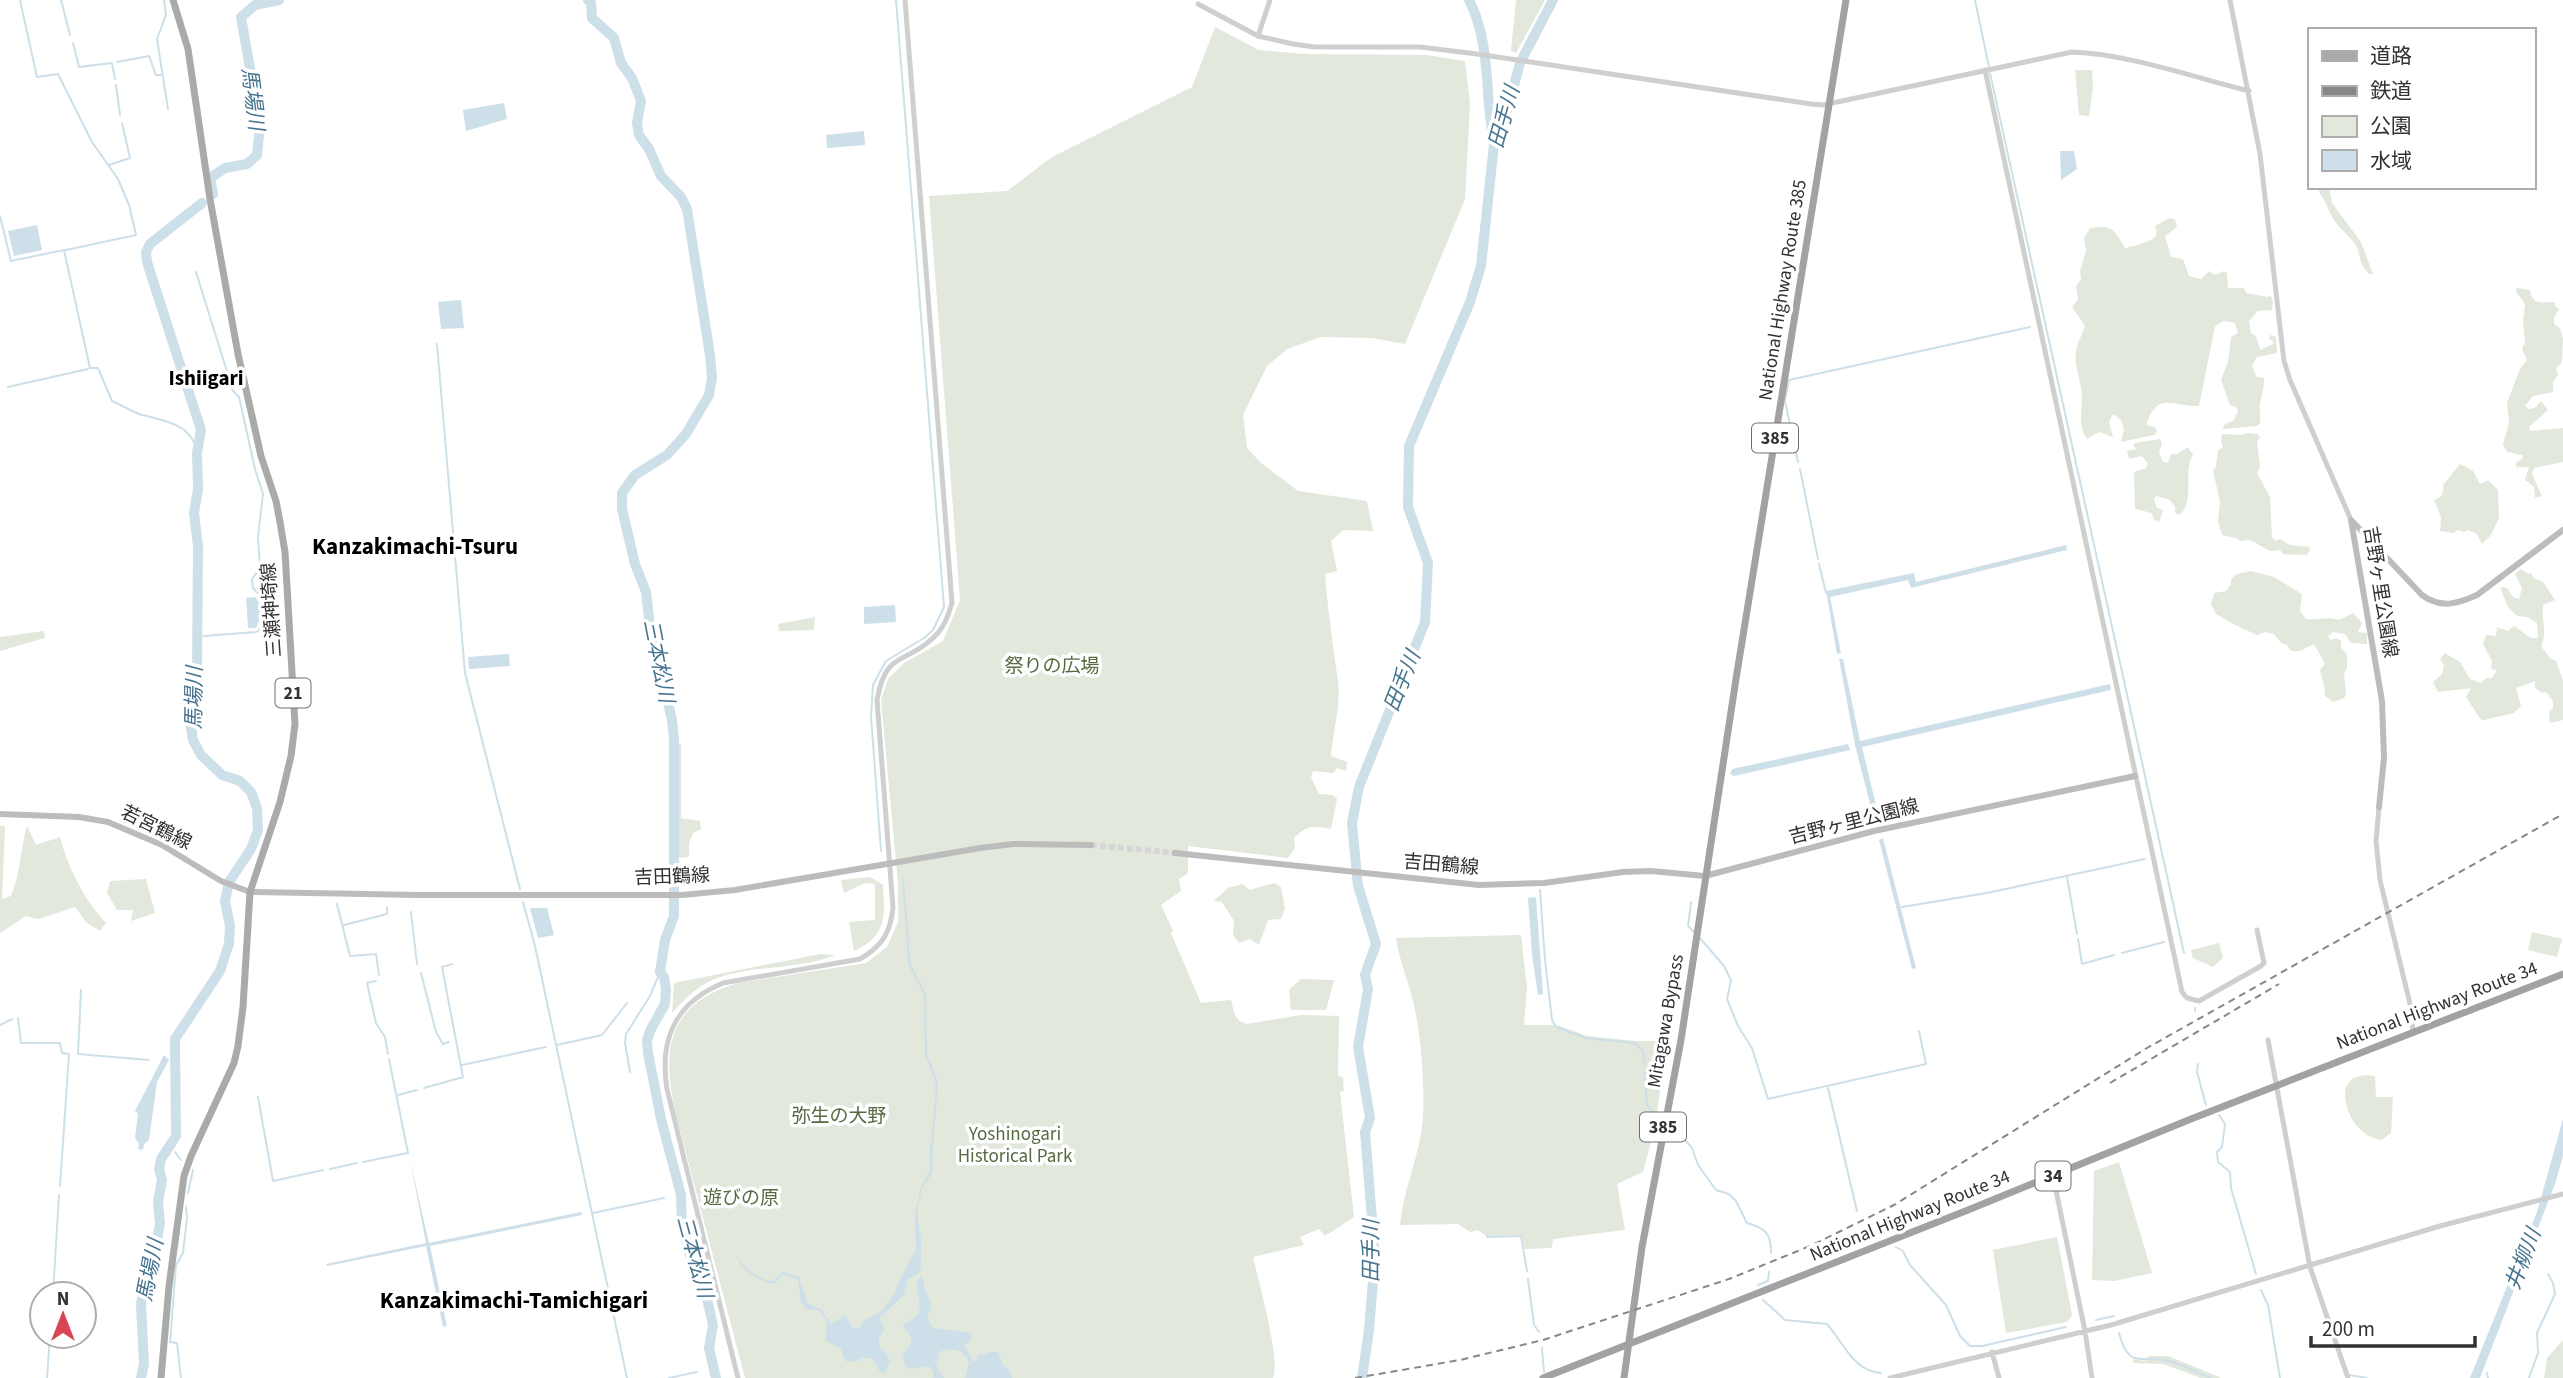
<svg xmlns="http://www.w3.org/2000/svg" width="2563" height="1378" font-family="'Source Sans 3','Noto Sans JP',sans-serif">
	<rect width="100%" height="100%" fill="#fff"/>
	<path fill="#e2e8dc" d="M1516 0H1545L1516 53 1511 51Z
		M1215 27 1259 50 1304 54 1426 55 1465 61 1470 104 1465 199 1405 344 1372 338 1321 337 1287 349 1267 366 1243 415 1247 448 1261 463 1298 491 1367 501 1373 531 1343 530 1331 541 1337 571 1325 574C1328 610 1333 647 1338 681 1341 707 1333 730 1331 756L1347 762 1346 771 1337 768 1333 773 1313 771 1311 777 1319 794 1333 795 1337 799 1331 829C1314 825 1307 825 1294 838L1295 848 1288 858 1188 846V873L1179 879 1181 891 1161 905 1173 931 1171 933 1201 1003 1231 1000C1234 1011 1234 1021 1247 1024L1301 1015 1339 1016 1338 1076 1343 1077 1344 1091 1340 1092 1354 1217 1325 1236 1319 1229 1300 1237 1304 1245 1253 1257C1258 1280 1281 1360 1273 1378H745L675 1111C661 1047 669 1003 738 983L866 963 887 947 898 922V883L881 700 888 679 904 663 943 641 960 600 929 196 1007 191 1052 157 1192 87Z
		M2075 70H2092L2093 88 2089 116 2079 115Z
		M2320 187H2329L2332 203 2361 242 2373 274H2369C2357 261 2361 254 2356 245 2349 236 2340 229 2334 220 2328 210 2326 202 2319 192Z
		M2170 218 2175 220 2177 227 2165 236 2171 257 2183 259 2189 276 2201 279 2209 271 2215 275 2224 271 2227 273 2228 288H2244L2246 293 2267 297 2270 295 2273 300 2272 310 2258 311 2249 321 2251 333 2256 336 2260 350 2273 344V341L2269 339 2270 335 2276 337 2277 353 2257 357 2252 366 2257 377 2264 378C2264 388 2262 394 2260 403 2259 409 2261 416 2260 423L2257 426 2223 429 2224 425 2234 420 2238 411 2236 407 2230 405 2221 380 2228 362 2231 337 2238 333 2235 323 2224 321 2215 326 2199 406C2172 407 2158 390 2146 425L2155 427 2157 431 2154 435 2121 442 2124 429 2121 420 2113 414 2109 422 2113 437 2099 432 2087 439C2078 427 2082 410 2082 396 2081 381 2074 367 2076 352 2076 344 2083 334 2085 326L2072 307 2078 299 2076 286 2081 279 2080 271 2086 251 2084 238 2090 228C2112 225 2114 229 2125 248 2129 248 2151 241 2154 238 2158 234 2156 231 2155 226Z
		M2517 288 2530 290C2533 307 2543 301 2555 302V306L2559 309 2554 318V324L2560 328 2563 339 2562 362 2556 369 2558 375 2553 382V392L2533 396 2525 406 2529 409 2535 408 2541 401 2548 410 2529 427 2530 431 2563 428V462L2534 468 2532 474 2542 496 2535 498 2534 487 2525 480 2529 467H2517L2515 464 2523 458 2522 455 2507 452 2503 444 2509 423 2507 403 2520 369 2527 360 2522 349 2525 342 2523 321 2525 304 2516 292Z
		M2248 433 2258 434 2260 438 2257 441 2260 467 2257 473 2270 497 2272 537 2275 541 2280 539 2290 545 2309 547 2310 550 2307 555 2283 554 2280 550 2270 551 2250 540 2240 541 2236 538 2222 535 2218 521 2220 502 2213 470 2216 467 2218 450 2223 447 2221 441 2222 434 2241 435Z
		M2160 439 2162 444 2159 453 2163 462 2168 463 2171 454H2177L2188 447 2193 455C2182 472 2196 502 2179 515L2175 513V507L2170 500 2156 496 2154 499 2157 508 2163 510 2159 522 2154 520 2152 513 2135 509 2134 472 2146 468 2148 464 2142 456 2129 459 2127 451 2136 449 2133 445 2135 443Z
		M2460 464 2473 471 2480 484 2488 480 2498 490 2499 518 2491 535 2482 544 2477 534 2468 530 2464 532 2458 530 2453 533 2440 531 2441 517 2434 500C2442 497 2444 494 2443 485Z
		M2520 569 2529 574 2531 573 2534 578 2543 582 2555 600 2543 605C2541 618 2548 633 2541 646L2550 658 2556 661 2563 681V720L2550 723 2549 712 2553 708V701L2546 692 2542 693 2535 688V681L2516 688 2521 706 2514 713 2484 720H2481L2466 697 2471 688 2438 692 2433 682 2442 674 2444 666 2440 659 2445 653 2460 662 2470 679 2481 683 2486 678H2492L2497 670 2491 669 2492 661 2483 644 2486 635 2496 636 2497 627 2508 631 2514 626 2531 638H2538L2537 623 2527 617 2517 616 2508 607 2500 587 2507 588 2513 597 2519 599 2522 588 2515 574Z
		M2251 571 2274 577 2302 594 2300 611 2306 619C2317 620 2329 616 2339 620L2353 613 2362 623 2358 632 2367 633V644L2351 643 2345 634 2333 632 2328 636 2331 640 2336 638 2341 641V648L2347 654V668L2344 674 2346 695 2344 698 2333 702 2324 695 2325 690 2320 670 2325 664 2314 644C2306 647 2300 654 2290 650L2287 645 2281 643 2274 634 2265 632 2257 635 2233 624 2216 614 2211 604 2214 593 2226 591 2231 584V579L2237 574Z
		M815 617 814 630 779 631 778 624Z
		M44 631 45 638 0 651V637Z
		M677 744H681V818L700 821 701 829 693 833 689 843V857L678 858Z
		M0 826H5L2 899 11 896C21 873 20 849 27 826L36 845 60 837C68 868 84 900 106 923L100 931 87 923 75 907 38 919 26 916 0 933Z
		M870 877 883 885C885 916 887 936 854 951L849 922 875 920V884L865 883 844 893 841 880Z
		M146 879 155 913 131 921 133 910H117L107 893 110 881Z
		M1274 883 1281 887 1285 908 1281 919 1268 920 1259 945 1250 939 1239 943 1233 935 1234 921 1222 902 1214 901 1228 888 1242 884 1250 890Z
		M2532 932 2562 939 2557 957 2528 950Z
		M1521 935 1527 987 1524 1025H1557L1587 1036 1635 1041H1667L1655 1127 1643 1172 1617 1184 1625 1230 1553 1239 1552 1248 1525 1249 1521 1235 1486 1236 1478 1230 1470 1232 1458 1224 1400 1225C1403 1190 1420 1155 1423 1119 1425 1086 1421 1033 1413 1001 1408 979 1399 960 1396 938Z
		M2219 943 2223 958 2213 967 2193 958 2191 950Z
		M820 954 835 955C796 971 748 964 710 981 695 988 683 1001 672 1013L674 983Z
		M1301 979 1334 980 1326 1010H1291L1289 990Z
		M2364 1075 2375 1076 2376 1097H2393L2391 1133 2381 1140C2358 1137 2341 1109 2346 1086L2353 1078Z
		M2119 1162 2152 1273 2115 1281 2092 1280 2094 1171Z
		M2057 1237 2072 1315 2067 1322 2006 1333 1993 1250Z
		M2563 1340V1378H2544L2547 1358Z
		M2148 1356H2168L2222 1378H2201L2163 1364 2133 1363 2134 1359 2145 1361Z"/>
	<path fill="#cddfe9" d="M504 103 507 119 466 131 463 110Z
		M864 131 865 145 827 148 826 135Z
		M2060 151H2074L2077 169 2061 180Z
		M37 225 42 250 14 256 8 231Z
		M461 300 464 328 441 329 438 302Z
		M2066 545 2067 550 1911 588 1908 580 1830 597 1841 653 1837 654 1826 591 1914 573 1916 582Z
		M255 597 264 609 256 628H248L246 598Z
		M895 605 896 622 864 624V607Z
		M509 654 510 666 469 669 468 657Z
		M1839 659H1843L1860 741 2110 684 2111 690 1862 747 1880 822 1875 823 1855 745Z
		M1848 744 1850 750 1734 776 1730 774 1732 769Z
		M1883 838 1916 968 1912 969 1879 840Z
		M1536 897 1543 994 1538 995 1532 955 1528 898Z
		M530 908H547L554 935 538 938Z
		M164 1055 169 1060 157 1082 149 1140 144 1144 143 1150 138 1149 139 1144 135 1138 138 1113 135 1112 136 1109Z
		M2563 1119V1156L2555 1184 2480 1378H2470L2537 1212Z
		M930 1145H933L932 1173 922 1189 917 1212 921 1239V1268L919 1273 907 1280 904 1295 879 1318 885 1328 879 1339V1346L887 1354 890 1362 885 1373H881L872 1359 863 1357 855 1362 845 1361 841 1349 825 1340C825 1329 832 1321 818 1310H808L801 1302 798 1280 784 1274 774 1284C759 1282 740 1269 736 1255 743 1266 758 1281 773 1281L783 1272 799 1277 807 1303 822 1310 831 1324 845 1315 852 1327 859 1328 866 1319C896 1310 898 1274 916 1251L915 1213 921 1187 930 1171Z
		M410 1160 429 1243 581 1212 582 1215 430 1246 447 1326 443 1327 426 1246 327 1266 326 1264 426 1243Z
		M921 1275C924 1281 924 1286 926 1293 931 1303 934 1305 927 1315L930 1324 934 1328 972 1333V1338L965 1345 973 1362 977 1361V1356L991 1352H998L1003 1365 1008 1368 1012 1378H965L969 1362C964 1349 951 1347 939 1352L936 1367 944 1378H933V1371L929 1366 909 1369 905 1366 903 1354 911 1343V1338L903 1326C907 1321 913 1320 917 1315 926 1302 910 1288 921 1275Z"/>
	<g fill="none" stroke-linecap="round" stroke-linejoin="round">
		<path stroke="#cddfe9" stroke-width="2" d="M20 0 37 77 58 74 92 142 118 179 129 205 136 235 66 250
			M61 0 70 35
			M164 0 166 15 157 39 168 109
			M1975 0 1989 67
			M73 43 79 67 112 63 115 79
			M117 62 149 56 156 75H162
			M1990 73 2184 953
			M116 85 120 115
			M109 165 130 158 122 123
			M0 216 11 261 64 250 90 368H98L112 401C122 405 132 412 142 415 165 421 193 424 197 453
			M196 272 233 391 239 397 255 469 263 494 258 537 260 568 252 579 253 588 270 606C270 615 264 629 256 632L204 636
			M437 344 465 673 520 889
			M8 387 88 369
			M1798 462 1785 401 1789 380 2030 327
			M1800 469 1818 559
			M1819 564 1826 593
			M881 851 871 716 873 685 886 661 924 638 933 630 944 607 896 0
			M2067 877 2077 934
			M903 880 909 958 911 968 925 994 926 1053 937 1084 932 1145
			M1540 890 1545 960 1552 1020 1556 1027 1586 1038 1635 1043 1643 1051 1644 1065
			M523 902 535 946 627 1378
			M1691 902 1688 926 1695 933
			M337 904 350 956 376 954 379 975
			M1902 907 1987 893 2145 859
			M411 912 417 964
			M344 925 387 914V907
			M1699 937 1724 966 1731 980 1727 999 1738 1026 1752 1048 1768 1099 1926 1064 1919 1031
			M2078 939 2082 964 2114 955
			M2122 953 2164 942
			M421 973 436 1032 443 1044 449 1042
			M376 981 367 983 376 1023 385 1037 388 1054
			M81 990 78 1054 149 1060
			M2195 1008V1011
			M18 1018 21 1043H60L62 1053 69 1054 60 1186
			M0 1025 12 1019
			M557 1045 602 1035 627 1003
			M2198 1064 2197 1072 2206 1105
			M462 1065 546 1047
			M630 1072 625 1043 626 1034 650 996 660 972
			M1645 1073 1647 1104 1654 1116
			M424 1088 463 1077 442 967 452 964
			M1828 1088 1857 1211
			M398 1095 417 1090
			M258 1097 273 1181 323 1170
			M2219 1115 2225 1124 2222 1147 2217 1152 2218 1162 2230 1172 2231 1188 2256 1274
			M1673 1126 1692 1148 1698 1165 1716 1190 1729 1194 1736 1201 1747 1223C1766 1228 1771 1234 1771 1253
			M171 1145 173 1148
			M175 1152 181 1160
			M363 1162 408 1153 389 1059
			M330 1169 357 1163
			M188 1193 193 1170
			M593 1213 664 1198
			M1864 1231 1877 1238
			M1487 1237 1521 1236 1527 1271
			M1896 1247 1903 1251 1910 1265 1946 1305 1960 1336 1970 1346H1982L2066 1327
			M1528 1279 1534 1325 1539 1332
			M1758 1285 1768 1281 1769 1272
			M2261 1290 2268 1305 2280 1378
			M53 1294 59 1195
			M1763 1300 1785 1320 1827 1324C1843 1342 1854 1372 1881 1373
			M2096 1320 2114 1316
			M2119 1333C2129 1371 2141 1354 2169 1361 2183 1365 2197 1372 2210 1378
			M1542 1348 1544 1372
			M2487 1373 2488 1378
			M2349 1375 2367 1378
			M47 1378 50 1336
			M181 1378 177 1343 170 1342 176 1265 183 1253 187 1218 186 1207
			M669 1378 697 1372
			M2529 1378 2538 1353 2537 1333 2555 1294 2553 1283 2548 1274"/>
		<path stroke="#cddfe9" stroke-width="10" d="M588 0 591 3 592 18 614 38 621 63 632 78 641 101 637 123 639 135 649 149 661 176 681 197 687 209 710 355 712 378 709 395 686 434 667 455 635 475 622 493V509L635 564 646 592 650 627 672 720 674 740V916L665 940 660 972 664 977 666 989 665 1004 651 1029 647 1040 648 1053 661 1119 681 1195 682 1224 695 1274 707 1299 713 1325 709 1348 716 1378
			M1469 0C1492 45 1484 95 1494 143
			M213 194 210 178 225 168 247 164 257 155 260 126 241 17 255 5 279 0
			M141 1378 144 1364 141 1305 148 1257 157 1239 160 1224 158 1202 162 1180 159 1169 161 1159 176 1136 175 1039 220 971 229 944 230 926 225 901 229 882 251 849 258 830 257 808 251 792 240 781 222 775 201 755 193 740 190 721 197 672 198 546 194 513 198 489 197 453 201 430 147 262 146 252 150 244 202 203
			M1362 1378 1369 1330 1375 1257 1365 1132 1370 1118 1358 1047 1368 989 1365 975 1376 944 1358 886 1352 823 1359 787 1425 622 1428 563 1408 507 1409 446 1470 302 1481 266 1494 144 1508 108 1520 63 1553 0"/>
		<path stroke="#d6d6d6" stroke-width="6" stroke-dasharray="6 3" stroke-linecap="butt" d="M1091 845 1175 853"/>
		<path stroke="#cfcfcf" stroke-width="5" d="M2230 0 2260 154 2284 361 2290 380 2351 520
			M1198 4 1258 36 1293 44 1315 47H1420L1477 54 1811 104 1823 105 2072 52C2128 54 2193 77 2249 91
			M1258 36 1270 0
			M1985 70 2182 992 2187 998 2199 1001 2261 966 2264 963 2257 930
			M2379 807 2376 841 2380 880 2411 1008 2413 1032
			M2268 1040 2310 1267 2348 1378
			M2053 1176 2085 1331 2092 1378
			M1992 1352 1999 1378
			M738 1378 667 1089C659 1039 675 1003 723 983L860 959C882 946 890 934 893 908L877 700C886 649 906 665 934 637 944 628 948 616 952 603L905 0
			M1890 1378 2111 1325 2440 1226 2563 1194"/>
		<path stroke="#bcbcbc" stroke-width="6" d="M2351 520 2382 701 2384 758 2379 807
			M2353 522 2422 595C2441 609 2457 604 2477 595L2563 530
			M0 814 79 817 108 822 162 845 221 881 250 892 419 895H682L735 890 980 848 1013 844 1091 845
			M1175 853 1479 885 1544 883 1623 872 1651 871 1705 876 1874 831 2135 776"/>
		<path stroke="#aaa" stroke-width="7" d="M161 1378 169 1286 184 1176 191 1156 234 1063 238 1046 243 1007 250 892 280 802 291 756 295 724 285 552 280 522 276 501 261 456 238 354 210 199 188 49 173 0"/>
		<path stroke="#a2a2a2" stroke-width="7" d="M1543 1378 1968 1210 2191 1119 2563 974
			M1624 1378 1642 1247 1681 1040 1736 679 1846 0"/>
		<path stroke="#878787" stroke-width="2" stroke-dasharray="7 5" stroke-linecap="butt" d="M2110 1083 2279 984
			M1355 1378 1460 1360 1543 1340 1729 1279 1810 1246 1894 1205 2147 1048 2563 814"/>
	</g>
	<g text-anchor="middle" dominant-baseline="central" stroke-width="7" stroke-linejoin="round" paint-order="stroke">
		<g fill="#fff" stroke="#707070" stroke-width="2">
			<rect x="1752" y="423.5" width="46" height="29" rx="5"/>
			<rect x="275.5" y="678.5" width="35" height="29" rx="5"/>
			<rect x="1640" y="1112.5" width="46" height="29" rx="5"/>
			<rect x="2035.5" y="1161.5" width="35" height="29" rx="5"/>
		</g>
		<g font-size="18" font-weight="bold" fill="#323232">
			<text x="1775" y="438">385</text>
			<text x="293" y="693">21</text>
			<text x="1663" y="1127">385</text>
			<text x="2053" y="1176">34</text>
		</g>
		<g font-size="19" fill="#323232" stroke="#fff">
			<text transform="translate(1783 290) rotate(-81)">National Highway Route 385</text>
			<text transform="translate(2380 592) rotate(81)">吉野ヶ里公園線</text>
			<text transform="translate(272 610) rotate(-94)">三瀬神埼線</text>
			<text transform="translate(1854 822) rotate(-14)">吉野ヶ里公園線</text>
			<text transform="translate(156 828) rotate(26)">若宮鶴線</text>
			<text transform="translate(1441 865) rotate(5)">吉田鶴線</text>
			<text transform="translate(672 877) rotate(-2)">吉田鶴線</text>
			<text transform="translate(2437 1006) rotate(-21)">National Highway Route 34</text>
			<text transform="translate(1666 1021) rotate(-80)">Mitagawa Bypass</text>
			<text transform="translate(1910 1216) rotate(-22)">National Highway Route 34</text>
		</g>
		<g font-size="19" fill="#576b42" stroke="#fff">
			<text x="1052" y="666">祭りの広場</text>
			<text x="839" y="1116">弥生の大野</text>
			<text x="1015" y="1134">Yoshinogari<tspan x="1015" dy="22">Historical Park</tspan></text>
			<text x="741" y="1198">遊びの原</text>
		</g>
		<g font-size="21" font-style="italic" fill="#46748f" stroke="#fff">
			<text transform="translate(253 99) rotate(83)">馬場川</text>
			<text transform="translate(1504 117) rotate(-74)">田手川</text>
			<text transform="translate(659 661) rotate(79)">三本松川</text>
			<text transform="translate(1402 681) rotate(-68)">田手川</text>
			<text transform="translate(194 698) rotate(-89)">馬場川</text>
			<text transform="translate(1371 1251) rotate(-90)">田手川</text>
			<text transform="translate(695 1257) rotate(75)">三本松川</text>
			<text transform="translate(2523 1259) rotate(-69)">井柳川</text>
			<text transform="translate(150 1270) rotate(-79)">馬場川</text>
		</g>
		<g font-size="21" font-weight="bold" fill="#000" stroke="#fff">
			<text x="206" y="378">Ishiigari</text>
		</g>
		<g font-size="23" font-weight="bold" fill="#000" stroke="#fff">
			<text x="415" y="546">Kanzakimachi-Tsuru</text>
			<text x="514" y="1300">Kanzakimachi-Tamichigari</text>
		</g>
	</g>
	<rect x="2308" y="28" width="228" height="161" fill="#ffffff" stroke="#adadad" stroke-width="2"/>
	<rect x="2322" y="51" width="35" height="10" fill="#aaaaaa" stroke="#adadad" stroke-width="2"/>
	<text x="2370" y="63" font-size="21" fill="#323232">道路</text>
	<rect x="2322" y="86" width="35" height="10" fill="#878787" stroke="#adadad" stroke-width="2"/>
	<text x="2370" y="98" font-size="21" fill="#323232">鉄道</text>
	<rect x="2322" y="116" width="35" height="21" fill="#e2e8dc" stroke="#adadad" stroke-width="2"/>
	<text x="2370" y="133" font-size="21" fill="#323232">公園</text>
	<rect x="2322" y="150" width="35" height="21" fill="#cddfe9" stroke="#adadad" stroke-width="2"/>
	<text x="2370" y="168" font-size="21" fill="#323232">水域</text>
	<g transform="translate(63 1315)"><circle r="33" fill="#ffffff" stroke="#adadad" stroke-width="2"/>
	<path d="M0-5L12 26L0 18L-12 26Z" fill="#d84655"/>
	<text y="-10" font-size="19" font-weight="bold" text-anchor="middle" fill="#323232">N</text>
	</g>
	<path d="M2311 1336v10h164v-10" fill="none" stroke="#323232" stroke-width="3.5"/>
	<text x="2322" y="1336" font-size="21" fill="#323232" stroke="#ffffff" stroke-width="5" paint-order="stroke">200 m</text>
</svg>
